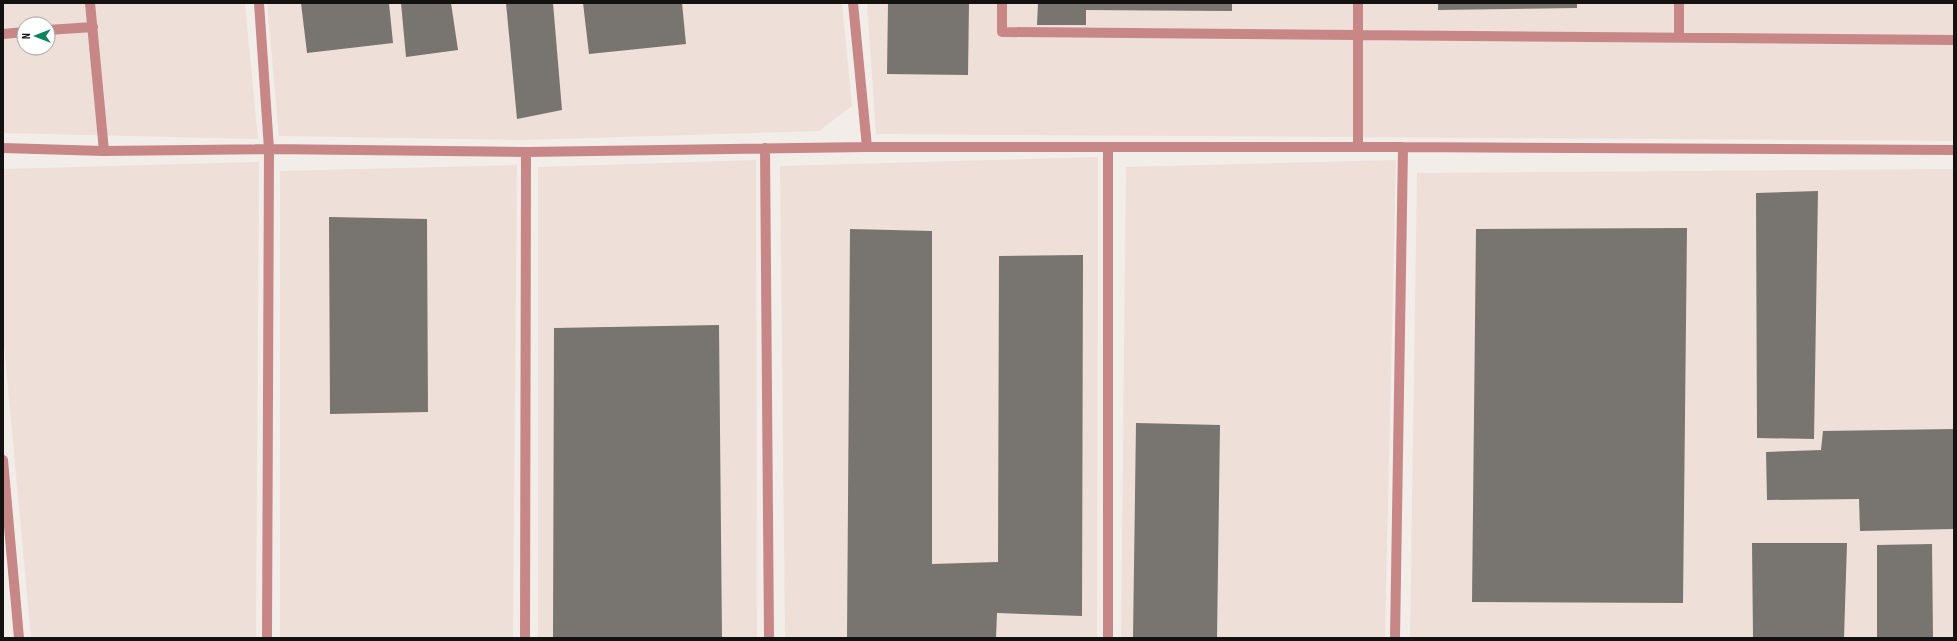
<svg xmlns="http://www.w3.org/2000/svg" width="1957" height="641" font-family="'Sofia Sans Condensed',sans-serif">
	<rect width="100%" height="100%" fill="#f3edea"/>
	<path fill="#eedfd9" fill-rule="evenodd" d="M3 3H245L258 139 3 133ZM24 24H48V48H24Z
		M267 3H842L852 106 819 131 522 140 279 136Z
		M867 3H1954V141L876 134Z
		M1098 157 1097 638H785L780 166Z
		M756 160 757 638H538V167Z
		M1396 160 1385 638H1121L1126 167Z
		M259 162 256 638H31L3 333V169Z
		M517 165 513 638H280V171Z
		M1954 169V638H1410L1417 173Z"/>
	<path fill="#78746f" d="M301 3H389L393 43 307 53Z
		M401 3H451L458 50 406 57Z
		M506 3H553L562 110 517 119Z
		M583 3H682L686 44 589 54Z
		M888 3H969L968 75 887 74Z
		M1038 3H1232V11L1086 10V25H1037Z
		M1438 3H1577V8L1438 10Z
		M1818 191 1814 439 1757 438 1756 193Z
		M329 217 427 219 428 412 330 414Z
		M1687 228 1683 603 1472 602 1476 229Z
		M850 229 932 231V564L998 562 999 256 1083 255 1082 616 997 613 996 638H847Z
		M719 325 722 638H553L554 328Z
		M1136 423 1220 425 1217 638H1133Z
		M1954 429V529L1860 531 1859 499 1767 500 1766 452 1821 450 1823 431Z
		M1752 543H1847L1844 638H1753Z
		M1932 544 1933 638H1877V545Z"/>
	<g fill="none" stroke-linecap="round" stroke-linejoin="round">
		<path stroke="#c78787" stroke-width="10" d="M90 3 104 151
			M259 3 269 149 267 638
			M853 3 867 147
			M1002 3V32L1954 40
			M48 30 93 27
			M3 34 24 32
			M1679 36V3
			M1108 147V638
			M1358 147V3
			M3 148 104 151 269 149 526 152 867 147H1403L1954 150
			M765 148 769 638
			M3 460 19 638
			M525 638 526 152
			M1395 638 1403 147"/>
	</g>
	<rect width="1957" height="641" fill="none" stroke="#141211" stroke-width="8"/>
	<g transform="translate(36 36) rotate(270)"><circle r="19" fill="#ffffff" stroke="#a1a0a0"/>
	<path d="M0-3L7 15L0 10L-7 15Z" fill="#0c8261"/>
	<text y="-6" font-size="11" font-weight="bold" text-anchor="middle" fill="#141211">N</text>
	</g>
</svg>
